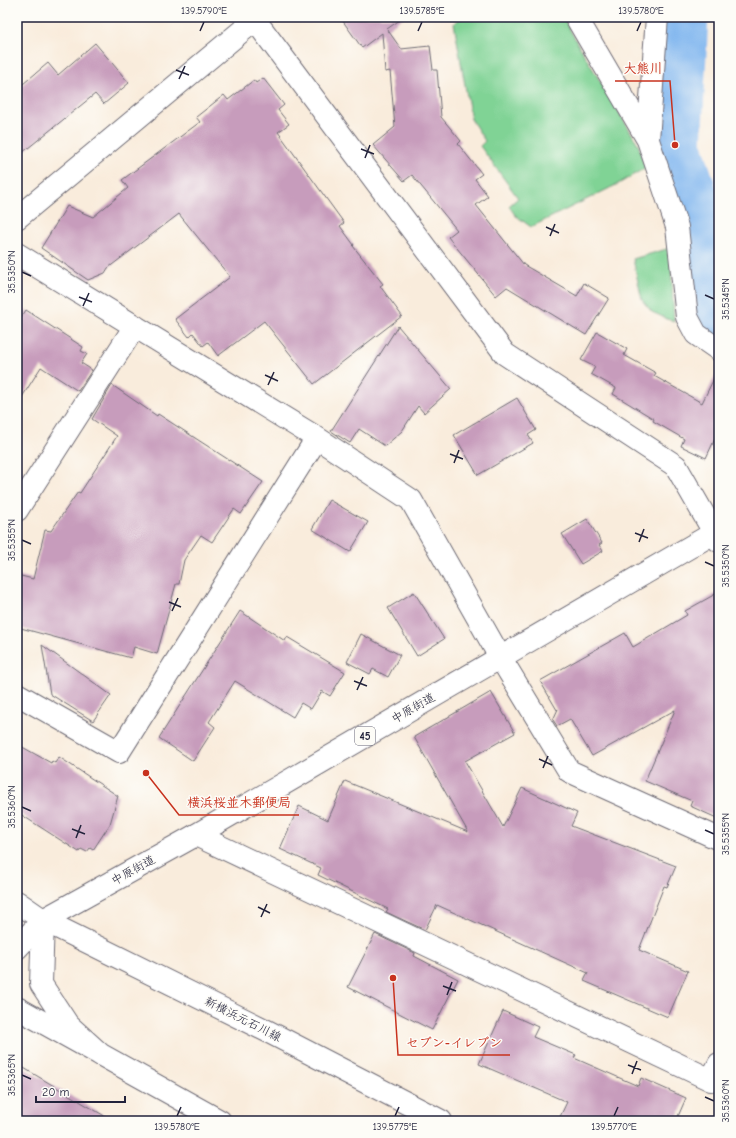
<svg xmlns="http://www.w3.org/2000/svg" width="736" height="1138" font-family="'Comic Neue','Klee One',sans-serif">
	<rect width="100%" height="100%" fill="#fdfcf7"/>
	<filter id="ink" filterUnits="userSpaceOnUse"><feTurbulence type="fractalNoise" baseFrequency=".025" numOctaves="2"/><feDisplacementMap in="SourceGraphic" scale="8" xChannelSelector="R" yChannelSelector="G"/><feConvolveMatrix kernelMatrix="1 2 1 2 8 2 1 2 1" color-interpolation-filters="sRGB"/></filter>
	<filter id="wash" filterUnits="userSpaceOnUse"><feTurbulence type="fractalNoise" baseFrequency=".012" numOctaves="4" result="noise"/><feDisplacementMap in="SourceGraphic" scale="16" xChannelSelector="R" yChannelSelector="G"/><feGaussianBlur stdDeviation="0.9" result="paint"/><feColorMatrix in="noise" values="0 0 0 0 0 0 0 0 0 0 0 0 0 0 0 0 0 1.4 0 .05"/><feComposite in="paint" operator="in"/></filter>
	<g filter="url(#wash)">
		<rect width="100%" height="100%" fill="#f9ecdc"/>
		<path fill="#80d395" stroke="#517a68" d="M463 17H563L579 46 638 144 645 168 620 183 531 227 515 215 509 206 518 198 480 146 485 141 471 119 454 23Z
			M670 248 674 322 652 312 642 300 633 259Z"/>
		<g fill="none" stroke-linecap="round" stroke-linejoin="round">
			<path stroke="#80b6ef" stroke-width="53" d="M682 17 675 145 699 220 708 313 719 322"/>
		</g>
		<g id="blocks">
			<path fill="#c79cbc" d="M340 17H404L387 29 401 49 430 46 433 70H437L441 117 461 141 458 144 482 174 475 179 488 196 476 205 524 265 577 296 584 283 609 298 586 335 507 287 496 296 448 237 457 230 412 175 404 181 373 145 395 127 390 71 385 72 382 33 362 48Z
				M95 43 129 83 104 104 95 94 17 157V89L48 63 58 75Z
				M263 78 284 105 278 110 289 124 278 132 344 223 340 226 354 245 353 246 383 284 380 286 402 316 314 384 264 321 218 356 208 342 203 346 193 333 189 337 175 319 230 277 179 214 108 268 105 273 88 280 41 248 67 206 93 217 128 188 122 180 200 122 196 117 224 95 228 100 254 80 256 83Z
				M26 310 83 347 81 351 87 354 81 363 92 370 78 391 41 367 17 405V324Z
				M398 326 451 389 424 413 418 406 402 431 385 446 359 429 350 443 331 431Z
				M597 332 627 349 624 355 656 373 654 376 702 403 719 368V430L706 458 681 446 684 439 653 421 654 419 613 394 616 388 591 374 595 367 581 360Z
				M112 385 157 416 158 414 263 482 241 514 234 509 212 542 201 535 184 560 179 584H176L157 654 134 647 131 658 17 627V575L33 579 45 530 51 531 78 492 80 493 117 436 92 419Z
				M517 398 536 430 528 435 533 443 478 475 454 435Z
				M329 500 368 522 350 552 312 529Z
				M587 519 602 543 599 545 603 551 581 564 562 534Z
				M414 592 444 639 417 656 388 608Z
				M719 592V819L690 806 692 801 645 781 675 710 592 756 570 719 557 726 553 720 558 709 557 710 540 681 625 633 633 647 687 615 685 611Z
				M240 611 285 641 287 637 345 672 330 696 322 691 311 709 301 703 293 717 235 681 209 722 215 727 193 761 159 738Z
				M361 634 400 655 388 677 373 669 370 674 347 662Z
				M42 645 111 695 93 721 50 694Z
				M491 692 515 733 465 761 503 827 522 788 577 813 571 826 676 866 667 887 664 886 639 950 688 971 668 1017 584 981 588 973 437 905 425 930 386 912 388 909 318 875 321 868 280 849 299 806 328 820 345 781 468 832 414 737Z
				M17 744 51 763 52 761 55 763 59 757 118 796 110 824 93 850 90 848 87 852 81 849 79 852 17 812Z
				M375 934 415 953 414 956 458 979 432 1030 348 987Z
				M503 1011 538 1027 533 1037 576 1055 574 1058 638 1086 641 1078 686 1098 676 1121H558L567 1102 479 1064Z
				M17 1064 113 1121H17Z"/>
		</g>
	</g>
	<g filter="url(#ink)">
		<use href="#blocks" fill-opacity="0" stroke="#6d6973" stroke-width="1"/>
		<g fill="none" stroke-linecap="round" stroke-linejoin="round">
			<g stroke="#6d6973" stroke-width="24">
				<path id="street" d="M576 17 648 140 677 227 687 317 696 334 719 350
					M648 140 657 17
					M17 218 255 20 505 354 676 466 719 541
					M17 254 317 438 411 500 500 657 569 771 719 839
					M17 510 135 326
					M17 694 119 752 317 438
					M196 835 711 1080 719 1064"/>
			</g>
			<g stroke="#6d6973" stroke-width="24">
				<path id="secondary" d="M17 1008 220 1121
					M101 1055 68 1025 41 984 43 920 267 1031 441 1121"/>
			</g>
			<g stroke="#6d6973" stroke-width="24">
				<path id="primary" d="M17 902 43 920
					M17 948 43 920 196 835 719 530"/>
			</g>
			<use href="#street" stroke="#fff" stroke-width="22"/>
			<use href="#secondary" stroke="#fff" stroke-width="22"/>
			<use href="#primary" stroke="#fff" stroke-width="22"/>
		</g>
	</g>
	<path fill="none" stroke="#22223b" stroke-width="1.5" d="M200 31 204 22M418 31 422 22M637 31 641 22M176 70 189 75M179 79 185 66M361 149 374 154M365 158 370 145M546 227 559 233M550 236 555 224M22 272 31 276M705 295 714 299M79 297 92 302M83 306 89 293M265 375 278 381M268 385 274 372M450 454 463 459M454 463 459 450M635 533 648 538M22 540 31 544M639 542 644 529M705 562 714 566M169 602 181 607M172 611 178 598M354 681 367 686M357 690 363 677M539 759 552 765M543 768 548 756M22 807 31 811M72 829 85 834M705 830 714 834M76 838 81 825M258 907 270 913M261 917 267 904M443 986 456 991M447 995 452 982M628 1065 641 1070M632 1074 637 1061M22 1075 31 1079M705 1097 714 1101M177 1116 181 1107M395 1116 399 1107M614 1116 618 1107"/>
	<g text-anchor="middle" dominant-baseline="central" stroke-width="3" stroke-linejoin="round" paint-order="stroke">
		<rect fill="#fdfcf7" stroke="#646373" stroke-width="1" x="355" y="727" width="20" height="18" rx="3"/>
		<g font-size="11" font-weight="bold" fill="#22223b">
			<text x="365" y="736">45</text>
		</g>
		<g font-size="12" fill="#22223b" stroke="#fdfcf7">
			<text transform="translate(413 708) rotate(-30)">中原街道</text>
			<text transform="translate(133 870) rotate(-29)">中原街道</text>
			<text transform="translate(243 1019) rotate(27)">新横浜元石川線</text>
		</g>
	</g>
	<path fill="none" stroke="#c8321e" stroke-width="1.5" d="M675 145L670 81H615M146 773L179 815H299M393 978L398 1055H510"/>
	<g fill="#c8321e" stroke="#fdfcf7" stroke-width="1.5">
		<circle cx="675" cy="145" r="4"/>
		<circle cx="146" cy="773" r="4"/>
		<circle cx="393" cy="978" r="4"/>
	</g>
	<g font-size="13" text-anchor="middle" font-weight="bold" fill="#c8321e" stroke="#fdfcf7" stroke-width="3" stroke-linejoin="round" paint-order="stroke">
		<text x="643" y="73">大熊川</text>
		<text x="239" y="807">横浜桜並木郵便局</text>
		<text x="454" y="1047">セブン-イレブン</text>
	</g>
	<rect width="736" height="1138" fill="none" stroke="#fdfcf7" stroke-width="44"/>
	<path d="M36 1096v6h89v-6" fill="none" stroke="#22223b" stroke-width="2"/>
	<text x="42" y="1096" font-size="12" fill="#22223b" stroke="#fdfcf7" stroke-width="3" paint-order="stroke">20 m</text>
	<rect x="22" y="22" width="692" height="1094" fill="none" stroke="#22223b" stroke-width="1.5"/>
	<g font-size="10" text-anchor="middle" fill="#22223b">
		<text x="204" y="14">139.5790°E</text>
		<text x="422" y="14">139.5785°E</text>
		<text x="641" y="14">139.5780°E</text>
		<text transform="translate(11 272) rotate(-90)" y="4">35.5350°N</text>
		<text transform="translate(725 299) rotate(-90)" y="4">35.5345°N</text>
		<text transform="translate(11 540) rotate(-90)" y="4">35.5355°N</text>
		<text transform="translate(725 566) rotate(-90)" y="4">35.5350°N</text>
		<text transform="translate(11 807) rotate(-90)" y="4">35.5360°N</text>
		<text transform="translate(725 834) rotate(-90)" y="4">35.5355°N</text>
		<text transform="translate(11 1075) rotate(-90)" y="4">35.5365°N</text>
		<text transform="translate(725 1101) rotate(-90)" y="4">35.5360°N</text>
		<text x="177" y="1130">139.5780°E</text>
		<text x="395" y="1130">139.5775°E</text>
		<text x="614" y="1130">139.5770°E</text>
	</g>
</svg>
